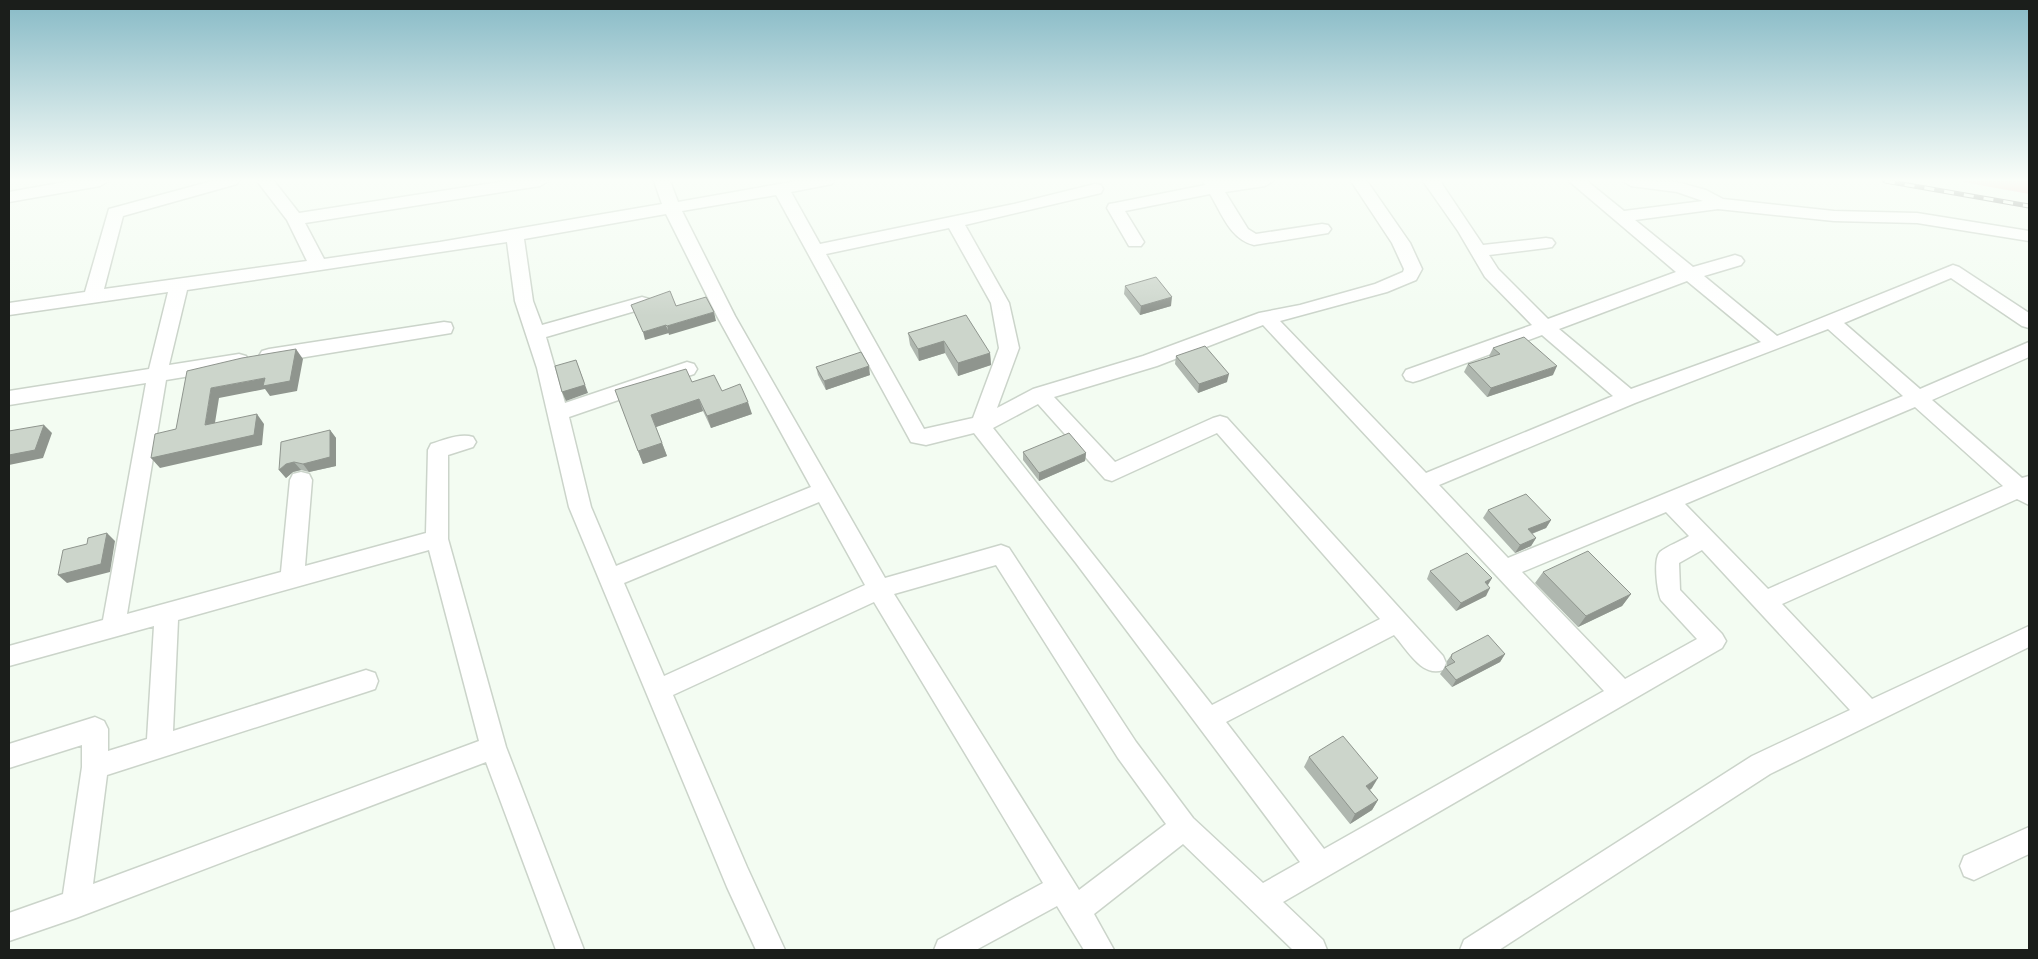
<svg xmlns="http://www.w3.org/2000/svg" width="2038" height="959" font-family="Mulish,sans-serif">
	<rect width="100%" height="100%" fill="#f3fcf2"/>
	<path fill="#f8c5c3" d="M1958 181H2029V194Z"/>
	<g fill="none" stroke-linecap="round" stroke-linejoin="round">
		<g stroke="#cbd4ca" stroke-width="3">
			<path id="street" d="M70 181H108L100 186 9 202V192Z
				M212 181H239L237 184 123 216 104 289 307 261 287 220 257 181H274L299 213 506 181H548L540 186 305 223 324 259 440 242 662 204 654 181H670L678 202 796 181H834L832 184 791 192 820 244 1014 204 1095 184 1101 185 1103 189 1101 193 965 225 1009 303 1019 348 997 408 1033 389 1143 356 1259 313 1300 305 1375 284 1403 272 1404 269 1392 243 1351 181H1367L1410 243 1422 269 1416 280 1387 292 1280 321 1426 473 1613 396 1542 335 1420 380 1413 382 1406 380 1403 375 1406 370 1532 325 1485 277 1458 231 1423 181H1440L1483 245 1546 238 1552 239 1555 243 1552 247 1546 248 1489 255 1498 269 1548 319 1676 272 1569 181H1587L1624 211 1703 201 1677 192 1631 186 1623 181 1677 182 1706 190 1723 199 1834 211 1917 213 2029 231V241L1917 223 1834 221 1718 209 1635 220 1693 267 1735 255 1741 257 1744 261 1741 265 1704 276 1777 336 1953 265 1959 267 2029 313V328L2022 326 1951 278 1844 323 1920 389 2029 342V357L1932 400 2022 478 2029 476V505L2017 499 1782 604 1872 699 2029 626V647L1770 774 1499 950H1460L1464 940 1752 756 1850 710 1702 550 1679 563 1680 590 1722 634 1726 641 1722 648 1283 902 1323 940 1327 950H1293L1183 844 1094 914 1114 950H1084L1057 906 976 950H934L938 940 1043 883 874 602 673 695 747 867 785 950H756L727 887 569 507 537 368 515 301 507 242 187 290 169 365 239 354 246 356 249 361 246 366 239 368 166 380 127 614 281 572 290 480 293 474 301 472 309 474 312 480 305 566 426 533 428 450 431 444C444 440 460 433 473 437L476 442 473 447 448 455V539L506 747 584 950H556L486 762 76 918 9 941V913L63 894 82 767V745L9 768V744L95 717 104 721 108 729V751L147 739 154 626 9 666V646L103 620 146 383 9 405V391L149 369 168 292 9 315V303L85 292 109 209ZM776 195 911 442 926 445 974 433 1076 563 1300 862 1263 883 1193 818 1136 742 1009 548 1001 545 885 578 735 316 682 211ZM666 214 717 316 811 487 616 566 591 507 569 417 694 374 697 369 694 364 687 362 565 403 546 337 649 307 651 303 649 299 642 297 542 325 533 301 524 239ZM949 228 991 303 999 348 973 418 924 429 826 254ZM1687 281 1761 342 1631 389 1559 329ZM1263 325 1604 691 1324 849 1226 722 1394 635C1407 649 1422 678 1443 670L1446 663 1443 656 1227 418 1220 416 1213 418 1115 462 1054 397 1157 366ZM1828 329 1903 396 1508 558 1439 485 1635 403ZM1038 404 1105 479 1112 481 1217 433 1380 619 1212 705 993 428ZM1915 407 2003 486 1768 589 1685 504ZM819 502 865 585 664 676 624 583ZM1666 512 1689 536C1681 541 1667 546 1660 552 1653 559 1657 591 1661 600L1697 639 1625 679 1522 572ZM429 550 479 741 93 884 107 775 366 692 375 689 378 681 375 673 366 670 173 731 178 620ZM996 565 1118 758 1166 824 1079 890 894 594Z
				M1203 181H1273L1265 186 1225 192 1248 229 1256 234 1322 224 1328 225 1331 229 1328 233 1322 234 1254 245C1230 239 1222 214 1210 194L1125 211 1144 242 1141 246H1129L1107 208 1109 204 1115 203 1205 185Z
				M444 322 451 323 453 328 451 333 269 363 262 361 259 356 262 351 269 349Z
				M2029 827V854L1974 880 1964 876 1960 866 1964 856Z"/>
		</g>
		<use href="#street" fill="#fff" fill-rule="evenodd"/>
		<g stroke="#797f79" stroke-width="5">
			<path id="rail" d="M1885 181 2029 206"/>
		</g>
		<use href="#rail" stroke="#f3fcf2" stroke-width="3" stroke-dasharray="10" stroke-linecap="butt"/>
	</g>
	<path fill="#afb7af" d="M1125 286 1171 306 1140 315 1124 294Z
		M908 333 990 353 991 365 958 376 945 353 919 361 910 345Z
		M1493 348 1553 375 1487 397 1464 372 1468 364 1490 357 1489 356Z
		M1176 356 1227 382 1198 393 1175 364Z
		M816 367 870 375 826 390 818 375Z
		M692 382 722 391 752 414 711 428 703 411 656 427 667 456 643 464 615 390Z
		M330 430 336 438V466L309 472 301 470 293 472 286 478 279 470Z
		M1023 452 1086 453 1085 461 1039 481 1023 460Z
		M1488 510 1551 520 1546 528 1532 534 1536 538 1531 546 1515 553 1483 518Z
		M1430 571 1492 578 1488 585 1486 596 1456 611 1427 579Z
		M1543 572 1631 594 1622 606 1578 627 1535 583Z
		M1452 654H1505L1500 662 1452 687 1440 674 1445 667 1447 666V661Z
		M1309 757 1372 788 1370 790 1378 800 1372 810 1350 824 1304 767Z"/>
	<path fill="#8f958e" d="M1172 297 1171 306 1140 315 1141 306Z
		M714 312 716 321 669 335 667 326Z
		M666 325 669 333 645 340 643 332Z
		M944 341 945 353 919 361 918 349Z
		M296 349 303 359 297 391 270 396 265 389 219 398 213 435 205 425 211 388 265 378Z
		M990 353 991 365 958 376V363Z
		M576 360 588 393 566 401 562 392Z
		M869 366 870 375 826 390 824 381Z
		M1557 366 1553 375 1487 397 1491 388Z
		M1229 374 1227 382 1198 393 1199 384Z
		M699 399 703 411 656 427 651 415Z
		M748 402 752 414 711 428 707 416Z
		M257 414 264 424 262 445 160 468 151 458Z
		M44 425 52 433 43 458 9 465V455Z
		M330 430 336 438V466L309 472 303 464Z
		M662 443 667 456 643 464 638 451Z
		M1086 453 1085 461 1039 481V473Z
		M294 462 301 470 293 472 286 478 279 470 286 464Z
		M1551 520 1546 528 1523 537 1528 529Z
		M107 533 115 541 110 572 67 583 58 575Z
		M1536 538 1531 546 1515 553 1520 545Z
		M1492 578 1487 586 1485 582Z
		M1490 588 1486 596 1456 611 1461 603Z
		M1631 594 1622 606 1578 627 1586 616Z
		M1505 654 1500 662 1452 687 1456 680Z
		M1378 778 1372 788 1361 796 1366 786Z
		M1378 800 1372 810 1350 824 1355 814Z"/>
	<path fill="#ccd5cb" stroke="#8f958e" d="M1156 277 1172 297 1141 306 1125 286Z
		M670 291 676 306 706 297 714 312 667 326 666 325 643 332 631 305Z
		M966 315 990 353 958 363 944 341 918 349 908 333Z
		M1524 337 1557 366 1491 388 1468 364 1500 354 1493 348Z
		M1205 346 1229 374 1199 384 1176 356Z
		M296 349 290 381 263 386 265 378 211 388 205 425 257 414 254 435 151 458 155 434 176 429 187 371 242 358Z
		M861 352 869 366 824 381 816 367Z
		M576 360 585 385 562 392 555 366Z
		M686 369 692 382 714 375 722 391 740 384 748 402 707 416 699 399 651 415 662 443 638 451 615 390Z
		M44 425 35 450 9 455V431Z
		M330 430V457L303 464 294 462 286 464 279 470 281 442Z
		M1069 433 1086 453 1039 473 1023 452Z
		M1526 494 1551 520 1528 529 1536 538 1520 545 1488 510Z
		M107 533 101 564 58 575 63 550 87 544 88 538Z
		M1588 551 1631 594 1586 616 1543 572Z
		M1467 553 1492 578 1485 582 1490 588 1461 603 1430 571Z
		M1488 635 1505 654 1456 680 1445 667 1455 662 1451 658 1452 654Z
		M1343 736 1378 778 1366 786 1378 800 1355 814 1309 757Z"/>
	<linearGradient id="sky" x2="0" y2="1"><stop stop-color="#87bac6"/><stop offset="0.57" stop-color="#fafef9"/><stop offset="1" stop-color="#fafef9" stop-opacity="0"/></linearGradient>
	<rect width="2038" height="316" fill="url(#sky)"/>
	<rect width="2038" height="959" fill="none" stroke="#1b1e1b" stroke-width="20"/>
</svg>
